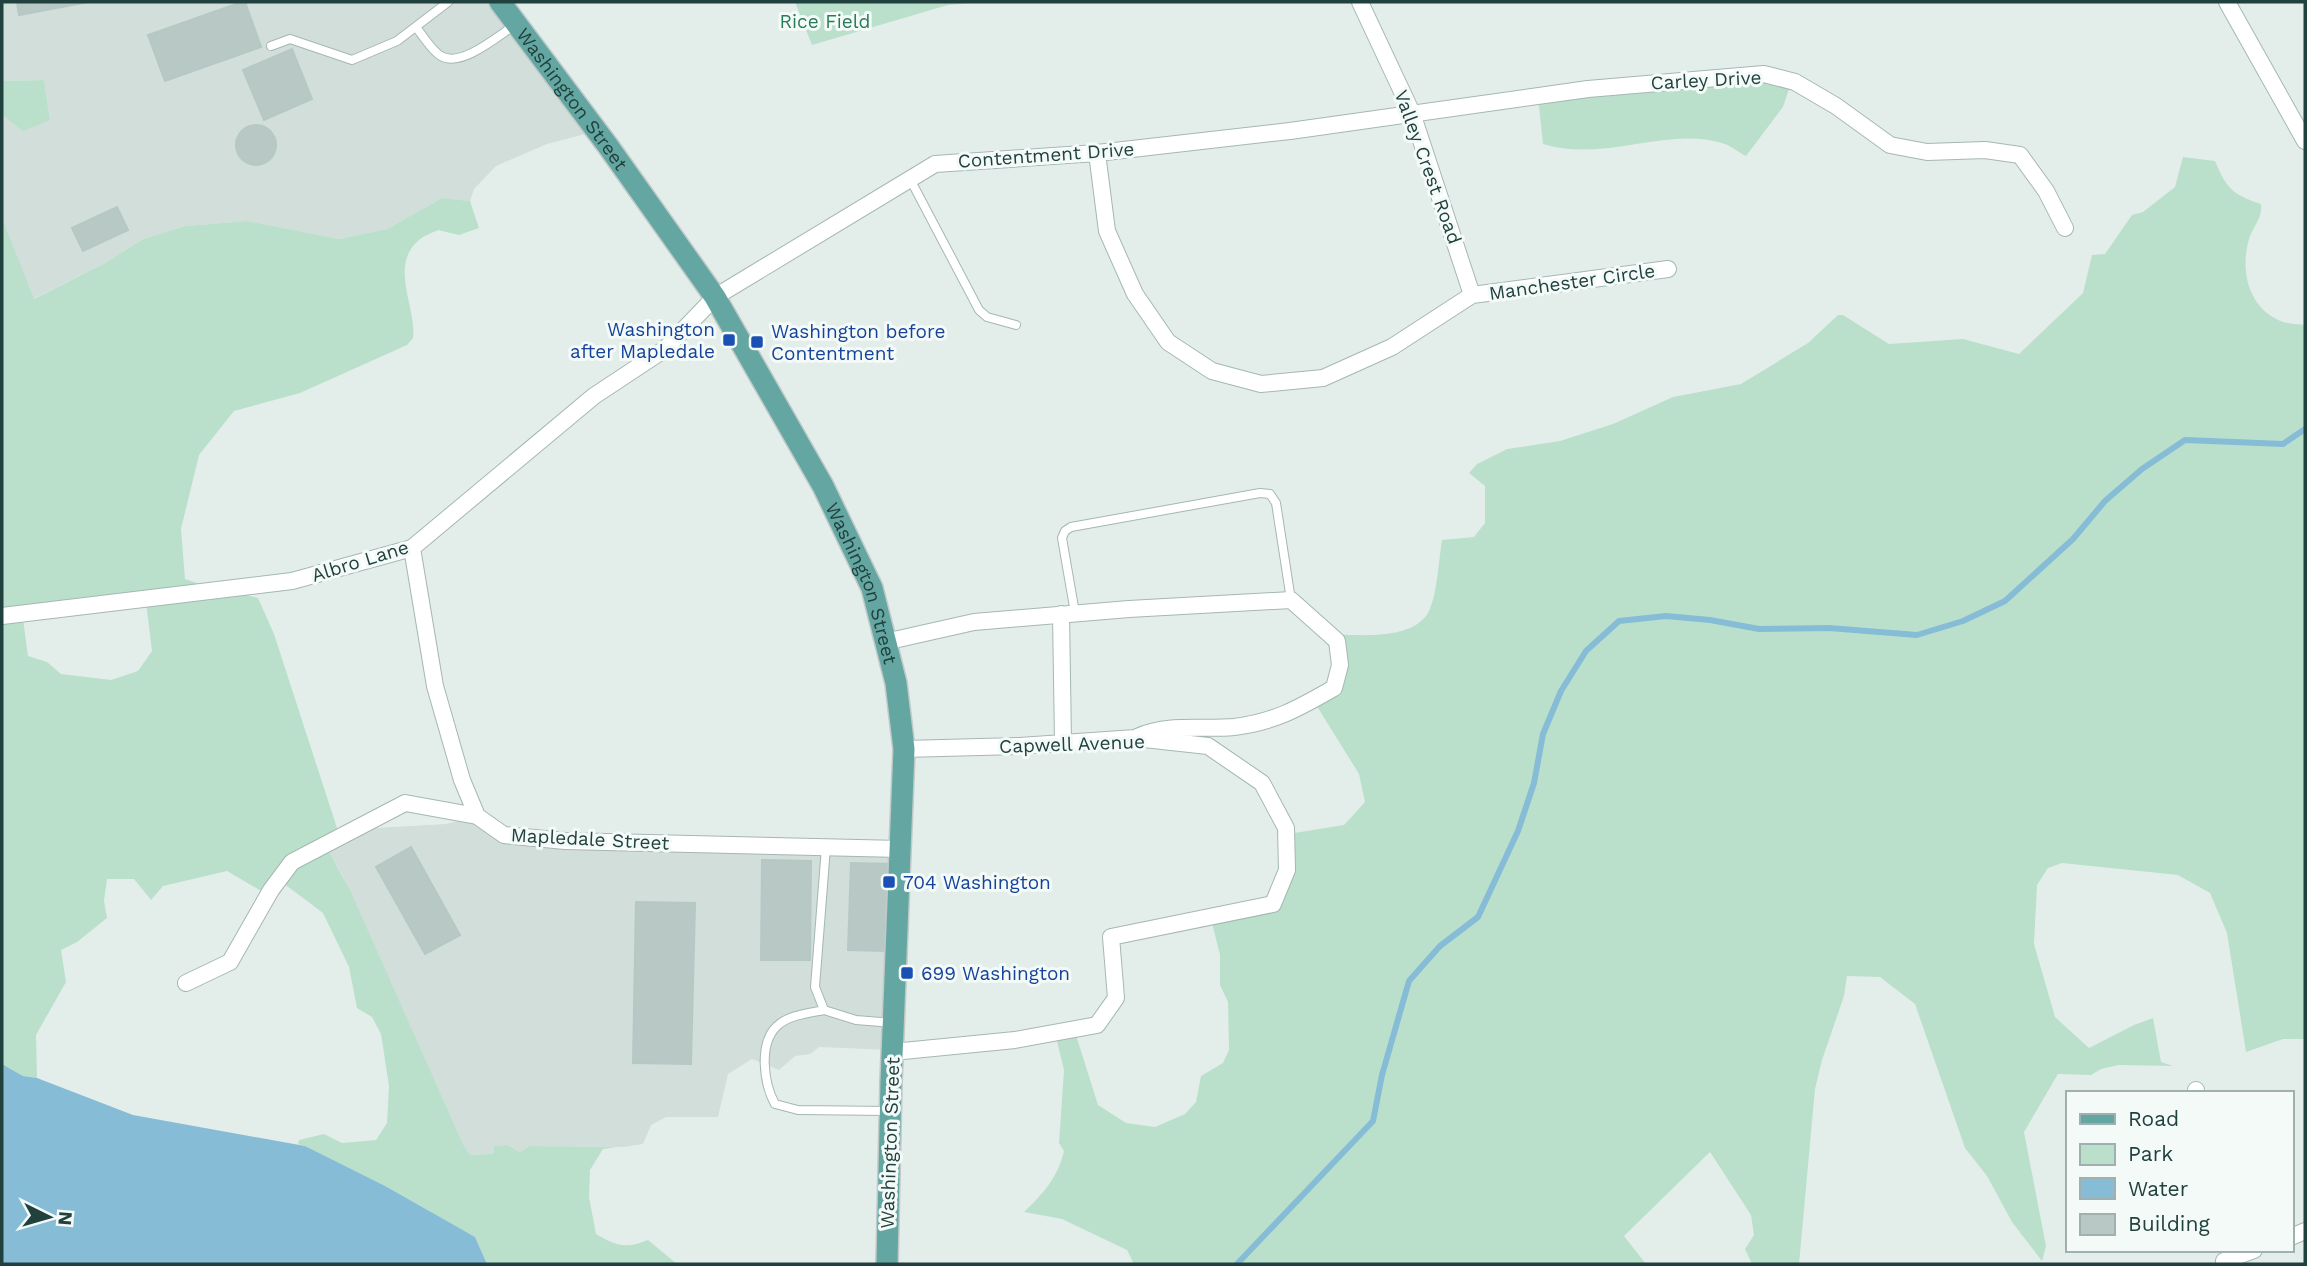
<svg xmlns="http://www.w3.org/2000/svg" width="2307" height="1266" font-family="'Work Sans',sans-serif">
	<rect width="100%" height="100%" fill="#e3eeeb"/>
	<path fill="#d1deda" d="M2 2H500L589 133 547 144 496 166 474 189 470 201 442 198 387 229 339 239 247 221 185 226 143 239 105 263 33 299 2 218V115L23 131 50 119 44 80 2 81Z
		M475 817 506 838 900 849 891 1050 819 1047 810 1054 795 1056 779 1070 752 1059 728 1074 718 1117H666L651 1125 643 1144 623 1147 530 1146 520 1152 507 1145 494 1146 493 1154 470 1155 463 1144 344 878 327 848 376 828 446 824Z"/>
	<path fill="#bae0cc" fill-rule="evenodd" d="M795 2H981L948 5 812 45Z
		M1699 79 1791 83 1783 107 1746 156C1738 152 1730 145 1722 143 1668 126 1602 163 1543 144L1538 97Z
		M44 80 50 120 23 131 2 115V81Z
		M2183 157 2215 161C2227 189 2232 194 2261 204 2263 218 2253 226 2249 239 2240 271 2248 309 2283 322 2290 324 2298 324 2305 325V1039H2283L2246 1052 2227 933 2210 893 2178 875 2062 863 2048 868 2037 885 2034 944 2055 1017 2089 1048 2134 1025 2153 1018 2161 1062 2173 1066 2119 1065 2101 1069 2091 1075 2058 1074 2024 1132 2046 1246 2042 1261 2012 1222 1987 1176 1965 1148 1915 1004 1880 977 1847 976 1844 996 1822 1060 1815 1089 1799 1264H1752L1745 1249 1754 1235 1751 1215 1710 1152 1624 1236 1646 1264H1134L1127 1250 1062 1219 1024 1212C1043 1194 1058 1177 1064 1151L1059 1143 1064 1070 1056 1037 1075 1032 1098 1105 1126 1123 1155 1127 1185 1114 1196 1102 1201 1076 1223 1063 1229 1050 1228 1002 1220 985V955L1212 923 1275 904 1288 834 1344 825 1365 802 1359 774 1313 700 1329 684 1333 654 1321 634C1351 634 1413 643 1429 611 1437 595 1439 558 1442 540L1474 537 1485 523V486L1469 473 1477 464 1507 449 1560 441 1613 424 1673 397 1741 384 1808 343 1838 315H1843L1889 344 1963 339 2019 354 2083 293 2092 255 2105 254 2132 215 2143 212 2175 187Z
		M442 198 470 201 479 228 459 235 438 230C432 233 423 236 418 241 389 266 417 309 413 338L407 345 300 393 234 411 199 455 181 529 185 579 197 583 199 592 228 590 258 598 274 634 338 831 327 848 350 890 463 1144 470 1155 493 1154 494 1146 507 1145 520 1152 530 1146 616 1147 603 1149 590 1170 589 1197 596 1234C616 1246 626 1249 648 1240L677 1264H487L475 1237 305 1146 298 1144 299 1140 324 1134 342 1143 376 1140 387 1123 389 1086 381 1034 372 1017 357 1008 349 967 323 913 283 883 268 895 227 871 163 886 151 900 134 879H107L104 901 107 918 77 942 61 950 66 982 36 1035 37 1078 23 1076 2 1064V218L34 299 105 263 143 239 185 226 247 221 339 239 387 229ZM146 602 152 651 138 671 111 680 61 674 47 662 28 656 23 619Z"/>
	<path fill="#87bcd7" d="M2 1064 23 1076 37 1078 133 1115 305 1146 385 1186 475 1237 487 1264H2Z"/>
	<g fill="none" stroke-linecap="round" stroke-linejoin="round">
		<path stroke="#87bcd7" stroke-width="6" d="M1237 1264 1373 1121 1382 1075 1409 981 1440 946 1478 917 1518 831 1534 783 1543 734 1561 691 1586 651 1619 621 1666 616 1710 620 1759 629 1829 628 1917 635 1963 621 2005 601 2073 539 2105 501 2142 469 2185 440 2283 444 2305 429"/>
	</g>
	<path fill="#b8c9c5" stroke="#b5c8c4" stroke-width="2" d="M17 2H88L19 15Z
		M242 2H245L261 47 165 81 148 35Z
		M292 49 312 99 264 120 243 70Z
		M236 145a20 20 0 1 1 40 0a20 20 0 1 1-40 0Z
		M117 207 128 230 83 251 72 228Z
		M411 847 460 935 425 954 376 867Z
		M762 860 811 861 810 960H761Z
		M851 863 892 864 889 951 848 950Z
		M636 902 695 903 691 1064 633 1063Z"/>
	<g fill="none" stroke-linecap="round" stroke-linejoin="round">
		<g stroke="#a5b7b4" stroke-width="10">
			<path id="service" d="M416 27C423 36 432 51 441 56 461 68 498 36 515 25
				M271 46 290 39 352 60 397 41 448 2
				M910 179 979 310 987 317 1016 325
				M1075 613 1062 538 1065 531 1071 527 1260 493 1270 494 1276 503 1291 600
				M826 847 815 987 824 1010 856 1020 893 1023
				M824 1010C810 1013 788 1015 777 1026 758 1044 764 1084 775 1104L798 1110 890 1111"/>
		</g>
		<g stroke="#a5b7b4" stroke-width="18">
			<path id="minor" d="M1360 2 1412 113 1472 295
				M2227 2 2305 141
				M1097 153 1107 231 1135 294 1168 342 1212 371 1261 384 1323 378 1392 347 1472 295 1668 269
				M412 548 435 686 462 780 477 816 504 835 565 841 901 849
				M1061 614 1063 742
				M2 616 292 581 412 548 594 396 665 349 715 297 935 164 1097 153 1290 131 1588 89 1764 74 1795 82 1836 106 1890 145 1927 152 1985 150 2020 155 2046 191 2065 228
				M885 642 974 622 1129 609 1291 600 1337 641 1340 665 1334 688C1299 708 1275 722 1234 727 1200 730 1169 723 1137 737
				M186 983 230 962 271 890 292 862 405 803 477 816
				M893 1052 1015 1040 1097 1025 1116 998 1111 937 1273 904 1287 870 1286 828 1262 783 1208 746 1135 738 1020 746 904 749
				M2196 1090V1093
				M2291 1237 2305 1231
				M2224 1261 2254 1250"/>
		</g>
		<g stroke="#c1cac9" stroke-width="24">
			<g id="primary">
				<path id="s1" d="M500 2 608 146 715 297 823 486 872 588 896 683 904 749 891 1082 887 1264"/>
			</g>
		</g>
		<use href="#service" stroke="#fff" stroke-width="8"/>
		<use href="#minor" stroke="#fff" stroke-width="16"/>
		<use href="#primary" stroke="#64a7a2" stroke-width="21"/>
	</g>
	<g fill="#1a4fb4" stroke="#f4faf8" stroke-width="2.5">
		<rect x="722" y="333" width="14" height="14" rx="3.5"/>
		<rect x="750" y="335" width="14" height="14" rx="3.5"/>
		<rect x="882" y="875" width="14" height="14" rx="3.5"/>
		<rect x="900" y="966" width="14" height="14" rx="3.5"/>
	</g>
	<g text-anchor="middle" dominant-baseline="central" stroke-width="6" stroke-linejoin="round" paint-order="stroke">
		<g font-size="19" fill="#287b57" stroke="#f4faf8">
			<text x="825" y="21">Rice Field</text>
		</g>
		<g font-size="19" fill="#21413e" stroke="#f4faf8">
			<text transform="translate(1706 80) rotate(-3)">Carley Drive</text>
			<text stroke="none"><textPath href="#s1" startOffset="121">Washington Street</textPath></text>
			<text transform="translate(1046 155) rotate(-4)">Contentment Drive</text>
			<text transform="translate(1428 167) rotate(70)">Valley Crest Road</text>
			<text transform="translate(1572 282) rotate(-8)">Manchester Circle</text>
			<text transform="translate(360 561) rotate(-17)">Albro Lane</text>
			<text stroke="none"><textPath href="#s1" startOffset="688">Washington Street</textPath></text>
			<text transform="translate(1072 744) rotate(-2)">Capwell Avenue</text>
			<text transform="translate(590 839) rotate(3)">Mapledale Street</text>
			<text transform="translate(890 1143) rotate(-88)">Washington Street</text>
		</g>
		<g font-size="19" fill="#164399" stroke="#f4faf8" text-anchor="start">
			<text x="715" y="329" text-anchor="end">Washington<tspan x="715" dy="22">after Mapledale</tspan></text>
			<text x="771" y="331">Washington before<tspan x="771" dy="22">Contentment</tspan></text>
			<text x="903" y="882">704 Washington</text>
			<text x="921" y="973">699 Washington</text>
		</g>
	</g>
	<rect width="2307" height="1266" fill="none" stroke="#21413e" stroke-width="7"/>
	<rect x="2066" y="1091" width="228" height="161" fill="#f4faf8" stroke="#a0b0ae" stroke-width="2"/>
	<rect x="2080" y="1114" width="35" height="10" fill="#64a7a2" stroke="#a0b0ae" stroke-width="2"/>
	<text x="2128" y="1126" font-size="21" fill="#21413e">Road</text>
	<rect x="2080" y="1144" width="35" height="21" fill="#bae0cc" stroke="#a0b0ae" stroke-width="2"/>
	<text x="2128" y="1161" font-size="21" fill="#21413e">Park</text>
	<rect x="2080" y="1178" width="35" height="21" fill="#87bcd7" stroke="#a0b0ae" stroke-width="2"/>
	<text x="2128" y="1196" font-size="21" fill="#21413e">Water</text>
	<rect x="2080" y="1214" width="35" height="21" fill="#b8c9c5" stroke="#a0b0ae" stroke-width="2"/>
	<text x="2128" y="1231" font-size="21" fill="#21413e">Building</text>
	<g transform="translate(49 1217) rotate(95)" stroke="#f4faf8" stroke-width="5" paint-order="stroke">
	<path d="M0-5L12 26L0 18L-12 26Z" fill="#21413e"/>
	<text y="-10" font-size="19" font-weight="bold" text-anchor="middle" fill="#21413e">N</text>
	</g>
</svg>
